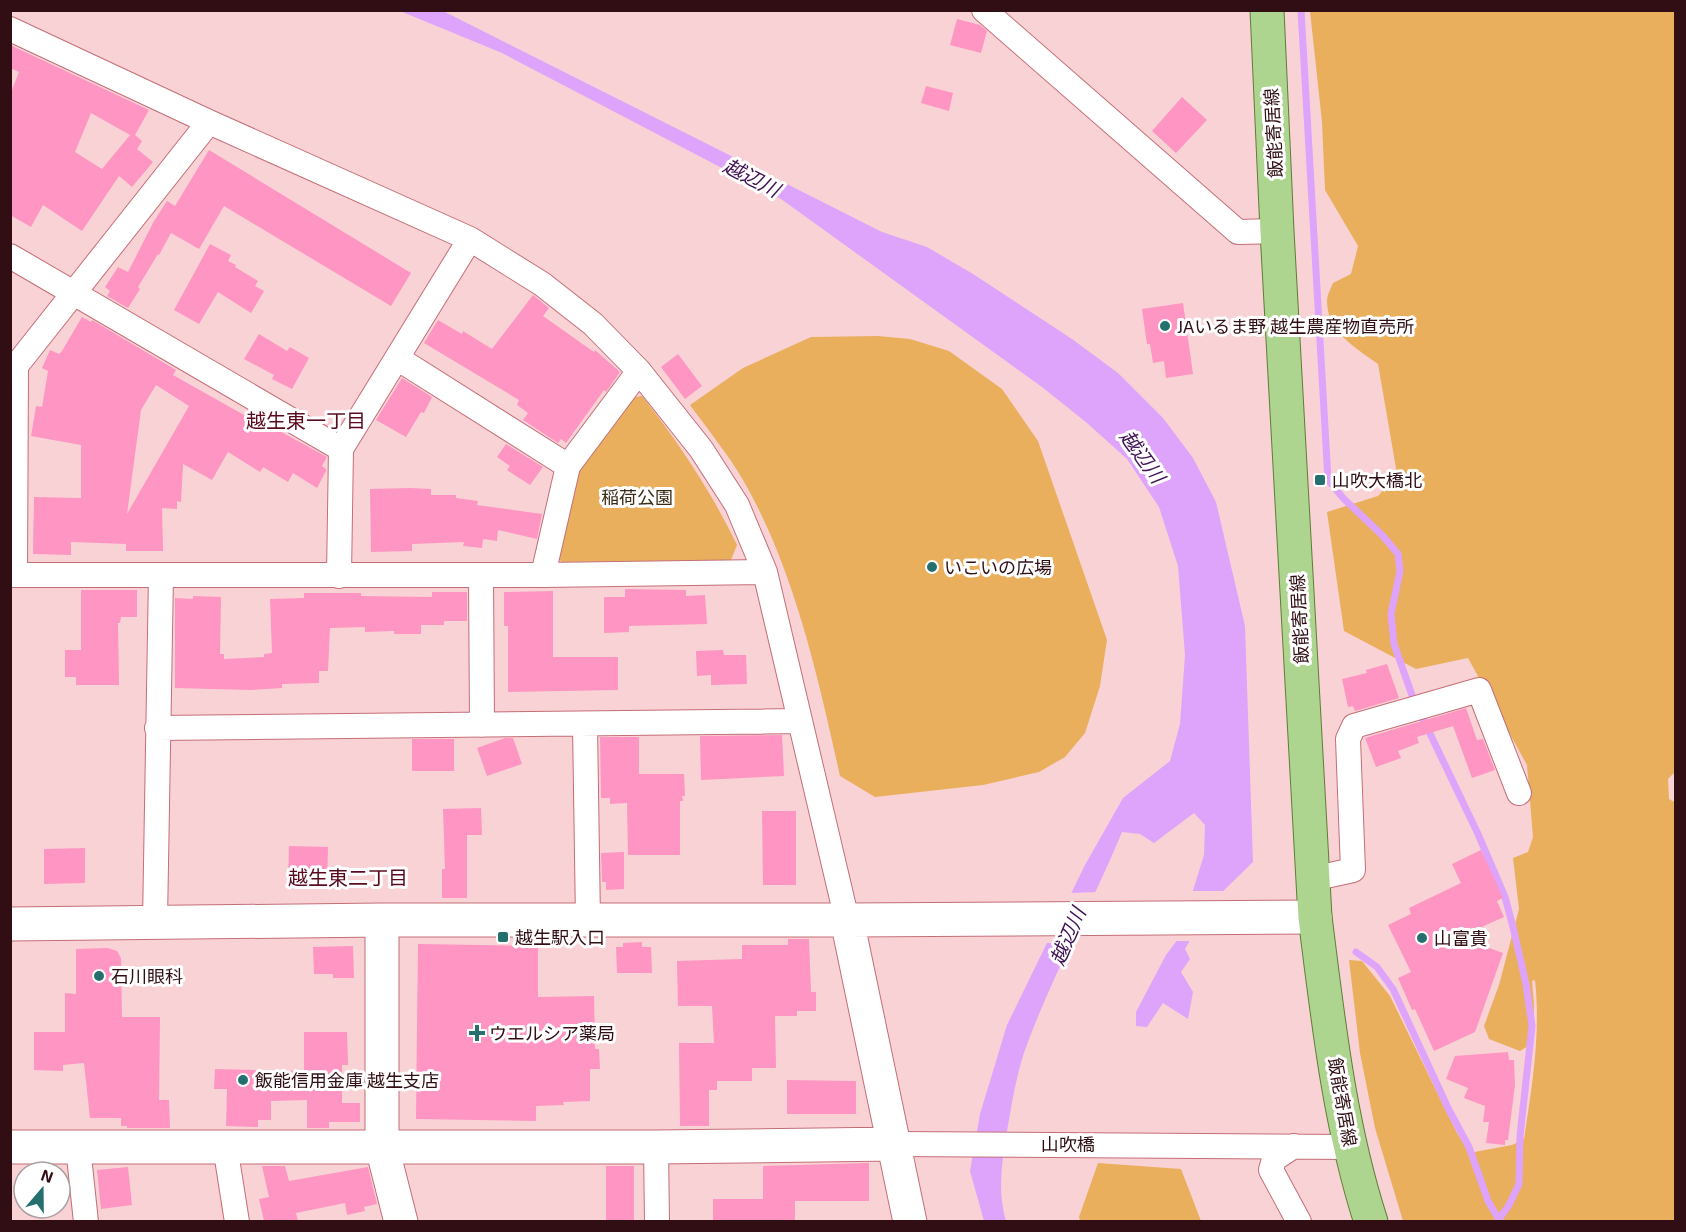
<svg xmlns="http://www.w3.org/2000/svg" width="1686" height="1232" font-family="'Exo 2','Noto Sans JP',sans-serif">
	<rect width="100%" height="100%" fill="#f9d2d5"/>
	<path fill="#e9af5d" d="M1310 11H1675L1676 771 1668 779 1669 799 1676 803 1675 1221H1403L1375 1128 1360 1053 1349 960 1362 961 1390 996 1456 1131 1469 1153 1512 1145 1524 1139C1532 1087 1541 1033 1535 980L1532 981 1534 1005 1533 1043 1520 1051 1489 1039 1484 1026 1499 985 1519 909 1513 858 1528 852 1533 837 1527 765 1468 658 1416 669 1344 631 1327 512 1378 496 1397 474 1378 364C1356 348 1327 332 1327 301 1327 295 1331 288 1333 283L1351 274 1358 246 1325 190 1322 122Z
		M878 336 910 339 949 351 1002 389 1038 441 1107 640 1100 686 1085 733 1065 757 1039 772 983 785 875 797 840 776C818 677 794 568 743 480 728 454 708 430 690 405L743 368 811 337Z
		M642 396C679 443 711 491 737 545L731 560 562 562 556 557 575 482 584 460 635 397Z
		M1098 1163 1181 1169 1201 1221H1080L1079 1217Z"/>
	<path fill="#dea3fb" d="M400 11H443L882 232 927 247 973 274 1072 339 1118 373 1163 418 1193 458 1216 502 1245 626 1253 862 1211 903 1185 949 1190 959 1181 972 1193 992 1188 1019 1163 1003 1147 1027 1136 1026V1012L1166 955 1178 939 1204 855 1205 825 1194 813 1154 843 1140 834 1122 832C1092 905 1052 975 1025 1050 1016 1076 1012 1103 1007 1131 1002 1161 997 1191 1006 1221H984L970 1171 980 1114 1007 1025 1085 865 1123 798 1170 761 1180 724 1185 655 1178 566 1159 507 1127 459 1087 423 1042 387 781 199 502 53Z"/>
	<path fill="#f9d2d5" d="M1190 891H1228L1214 905 1193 941H1172Z
		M1098 892 1074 943H1043L1069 893Z"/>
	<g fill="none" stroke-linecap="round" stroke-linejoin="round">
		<path stroke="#dea3fb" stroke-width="7" d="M1301 10 1328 480 1344 499 1382 535 1398 554 1400 571 1391 614 1394 644 1413 698 1478 834 1505 897 1513 927 1526 984 1532 1026 1520 1136 1519 1184 1509 1205 1497 1222
			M1356 952 1377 967 1393 989 1449 1110 1469 1147 1488 1201 1498 1218"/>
	</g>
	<path fill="#fe95c2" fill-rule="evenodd" d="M957 19 980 25 987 31 981 53 950 45Z
		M10 45 149 110 135 135 142 141 137 149 153 162 132 187 119 176 82 231 43 205 31 227 10 215V95L19 72 10 68ZM91 113 130 135 102 169 75 152Z
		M926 86 953 93 949 111 921 103Z
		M1182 97 1207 120 1176 153 1152 131Z
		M209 150 411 273 391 306 224 206 199 249 171 233 159 255 158 254 138 287 140 289 128 308 107 296 110 291 105 287 118 267 128 272 154 221 167 201 175 206Z
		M210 244 231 255 228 261 236 265 235 267 258 281 255 286 264 291 251 313 218 292 199 324 174 310Z
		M533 295 549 308 543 316 594 352 595 350 620 372 606 392 604 390 566 443 561 439 558 443 523 420 528 413 517 405 519 400 424 343 438 320 462 334 463 331 492 349Z
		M1183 303 1193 374 1166 378 1164 361 1153 363 1150 344H1147L1142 309Z
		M82 317 91 322 92 320 176 370 173 375 262 425 263 422 327 457 322 466 326 469V471L317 488 293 473 288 482 263 467 260 472 228 452 212 480 183 464 181 502 177 501V509L162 508 163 551H126V544L71 542V555L33 554 34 497 81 498V445L31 436 36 406 42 407 48 371 42 368 50 350 59 354 62 351ZM156 385 189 406 127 514 141 410Z
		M259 334 287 351 290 347 309 358 292 389 272 379 274 375 244 359Z
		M678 354 702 386 685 399 661 367Z
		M402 378 432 397 424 413 421 412 406 437 376 420Z
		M506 444 543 467 530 485 507 470 510 466 497 457Z
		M410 488 431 489V495H456V498L478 501 477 505 542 514 537 539 498 530 497 541 483 539 482 548 463 546 464 542 412 544V551L371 552 370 489Z
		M625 589 686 590V596L705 595 707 624 629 626V632L604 633V597H625Z
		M81 590H137V617H121L120 623H118L119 685H76V677H65V650H81Z
		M553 591V657H618V690L508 692V626H504V592Z
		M432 592H467V621H444V625H421V634H394V631L365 632V627L330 628 328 671H319V683L282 684V688L251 690 175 688V598L193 599V596L221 597 220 654H224V659L264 657V654L272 653 270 599 304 598V593H361V596L432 597Z
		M723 650 724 655H746L747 684 711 685V675L697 676 696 651Z
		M1387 664 1399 698 1355 711 1353 706 1348 707 1342 679 1367 673 1366 670Z
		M1466 708 1477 740 1483 739 1495 770 1472 778 1453 726 1417 737 1419 743 1398 751 1401 758 1376 767 1365 738Z
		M782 735 784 776 701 780 700 736Z
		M600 737H639V774H684L685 796H682L683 801H680V855H628L627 803 610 804V798H601Z
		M505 738H513L522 764 487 776 477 748Z
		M412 739H454V771H412Z
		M481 808 482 835H467V898H442V869H445L443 809Z
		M762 811H796V885H763Z
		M289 846 328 847 327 885H288Z
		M85 848V883L44 884V849Z
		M1481 850 1503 898 1497 901 1504 917 1459 937 1503 953 1475 1032 1434 1051 1415 1009 1412 1010 1398 978 1411 972 1388 925 1411 914 1409 908 1461 883 1452 864Z
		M624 852V889L606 890V882H602L601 853Z
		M788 939H809L811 992H816V1011H797V1016H775L776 1068H752V1081H717V1090H709V1126H680L679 1043H714L712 1006H678L677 961 742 959V945H788Z
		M642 942V947H651L652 973H617L616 947H623V943Z
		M418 944 538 946V997L594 996 595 1049H599L600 1069H590V1101L563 1102 564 1105 536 1106V1121L416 1119Z
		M353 946 354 978H333V974H314L313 947Z
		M108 948 117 951 121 958 122 1017H160L159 1100H169L170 1128H127V1126H121V1118H90L84 1063 63 1065V1071L34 1070V1032H65V993L76 994V949Z
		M304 1032H347L348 1065H342V1103H360V1122H329V1128H307V1100L271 1101V1120H258V1127L226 1126 227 1089H214L215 1069 304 1071Z
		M1508 1052 1509 1060H1514L1515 1085 1508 1140H1505V1145L1486 1143 1489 1122H1483L1485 1106 1464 1098 1468 1088 1446 1079 1455 1056Z
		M787 1080 856 1081V1114H787Z
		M869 1163V1201H795V1221H713V1199H763V1166Z
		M262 1166H285L289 1181 368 1167 377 1204 364 1207 365 1211 347 1215 345 1203 296 1213 298 1221H264L259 1199 269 1197Z
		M606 1166H634V1221H606Z
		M128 1167 132 1205 101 1209 97 1170Z"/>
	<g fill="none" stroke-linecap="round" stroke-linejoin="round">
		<g stroke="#c46e77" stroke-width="26">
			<path id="street" d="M984 10 1238 232 1277 231
				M10 29 209 122 470 239 542 284 593 324 639 371 701 449 737 505 765 572 847 920
				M10 256 341 449
				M397 358 568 466 639 371
				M10 575H543L765 572
				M15 575 16 366 209 122
				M481 575 482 725
				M543 575 568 466
				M339 576 341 449 470 239
				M585 724 588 921
				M157 728 799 721
				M1312 879 1353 870 1348 739 1354 726 1479 690 1519 793
				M155 922 161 575
				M895 1144 1351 1147
				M225 1146 237 1222
				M1294 1146 1274 1159 1271 1170 1299 1222
				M78 1147 86 1222
				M656 1147 657 1222"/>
		</g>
		<g stroke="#c46e77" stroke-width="35">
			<path id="secondary" d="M382 920V1147L401 1222
				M847 920 910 1222
				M10 924 382 920H847L1315 917
				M10 1147H656L895 1144"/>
		</g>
		<g stroke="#5f7d34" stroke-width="35">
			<path id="primary" d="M1267 10 1277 231 1315 917C1328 1019 1339 1123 1371 1222"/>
		</g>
		<use href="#street" stroke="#fff" stroke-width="24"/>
		<use href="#secondary" stroke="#fff" stroke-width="33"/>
		<use href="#primary" stroke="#aed590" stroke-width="33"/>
	</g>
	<g fill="#25706f" stroke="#fff" stroke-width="2">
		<circle cx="1165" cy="326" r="6"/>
		<rect x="1314" y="474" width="12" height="12" rx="3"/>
		<circle cx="932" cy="567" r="6"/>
		<rect x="497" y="931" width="12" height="12" rx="3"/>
		<circle cx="1422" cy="938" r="6"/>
		<circle cx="99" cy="976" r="6"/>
		<path d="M474 1024h6v6h6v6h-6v6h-6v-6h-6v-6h6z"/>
		<circle cx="243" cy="1080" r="6"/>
	</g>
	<g text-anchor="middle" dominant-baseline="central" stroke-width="6" stroke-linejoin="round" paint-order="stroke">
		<g font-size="18" fill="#300e13" stroke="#fff">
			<text transform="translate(1273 133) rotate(-93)">飯能寄居線</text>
			<text transform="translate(1299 619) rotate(-93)">飯能寄居線</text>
			<text transform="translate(1343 1102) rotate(80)">飯能寄居線</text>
			<text x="1068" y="1144">山吹橋</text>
		</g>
		<g font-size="18" fill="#300e13" stroke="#fff" text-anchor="start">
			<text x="1177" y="326">JAいるま野 越生農産物直売所</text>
			<text x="1332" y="480">山吹大橋北</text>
			<text x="944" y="567">いこいの広場</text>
			<text x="515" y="937">越生駅入口</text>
			<text x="1434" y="938">山富貴</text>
			<text x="111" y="976">石川眼科</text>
			<text x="489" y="1033">ウエルシア薬局</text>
			<text x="255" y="1080">飯能信用金庫 越生支店</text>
		</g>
		<g font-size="18" fill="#3a2b16" stroke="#fff">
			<text x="637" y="497">稲荷公園</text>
		</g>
		<g font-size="20" font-style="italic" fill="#411255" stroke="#fff">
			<text transform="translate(752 177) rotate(27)">越辺川</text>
			<text transform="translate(1143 456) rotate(54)">越辺川</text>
			<text transform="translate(1067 936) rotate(-67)">越辺川</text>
		</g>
		<g font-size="20" fill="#590a1d" stroke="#fff">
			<text x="306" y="420">越生東一丁目</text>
			<text x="348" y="877">越生東二丁目</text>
		</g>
	</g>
	<rect width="1686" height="1232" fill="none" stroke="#300e13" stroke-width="24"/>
	<g transform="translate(42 1190) rotate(20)"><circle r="28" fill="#ffffff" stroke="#ac9fa1" stroke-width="1.5"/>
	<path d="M0-4.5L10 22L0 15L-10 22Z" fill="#25706f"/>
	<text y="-9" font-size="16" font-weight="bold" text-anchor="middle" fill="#300e13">N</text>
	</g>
</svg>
